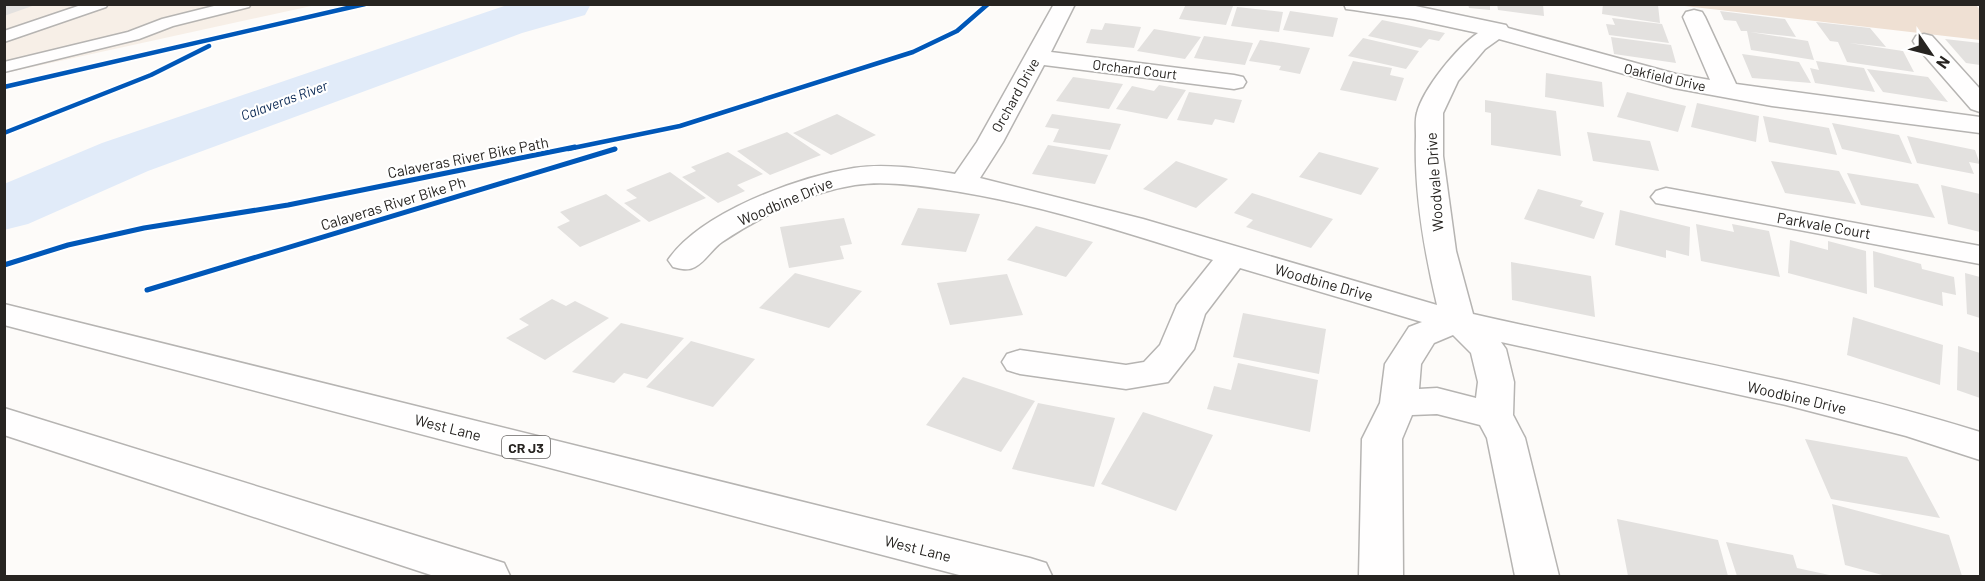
<svg xmlns="http://www.w3.org/2000/svg" width="1985" height="581" font-family="Barlow,sans-serif">
	<rect width="100%" height="100%" fill="#fdfbf9"/>
	<path fill="#f7efe7" d="M5 4 316 5 5 73Z"/>
	<path fill="#efe0d3" d="M1676 5H1976L1980 10V40Z"/>
	<g fill="none" stroke-linecap="round" stroke-linejoin="round">
		<path fill="#e1ebf9" fill-rule="evenodd" d="M510 4H591L585 15 522 33 148 171 28 224 4 230V184L102 143Z"/>
	</g>
	<path fill="#e3e1df" d="M4 4H35V5L4 16Z
		M1186 4H1218L1233 6 1226 25 1179 19Z
		M1468 4H1490V10L1469 8Z
		M1497 4H1543L1544 16 1498 10Z
		M1603 4 1658 5 1660 23 1602 14Z
		M1237 7 1283 12 1279 32 1231 26Z
		M1290 11 1338 18 1333 37 1283 30Z
		M1720 11 1785 19 1796 37 1750 32 1808 41 1814 60 1751 50 1747 31H1741L1736 21 1724 20Z
		M1612 18 1662 24 1669 43 1609 35 1606 24 1615 25Z
		M1382 20 1445 33 1439 41 1429 39 1421 48 1368 36Z
		M1816 22 1870 28 1886 47 1849 43 1903 51 1914 72 1847 62 1838 42 1830 41Z
		M1105 23 1141 27 1134 48 1086 43 1091 29 1102 30Z
		M1154 29 1201 37 1185 59 1137 51Z
		M1204 36 1253 43 1245 65 1194 58Z
		M1611 37 1671 45 1676 63 1614 54Z
		M1363 38 1419 51 1406 69 1348 56Z
		M1945 39 1980 43V65L1966 63Z
		M1260 40 1310 48 1300 74 1279 70 1281 66 1249 61Z
		M1742 54 1799 62 1811 83 1752 78Z
		M1353 61 1392 68 1390 75 1404 78 1396 101 1340 90Z
		M1816 61 1864 68 1875 92 1815 83 1810 68 1819 70Z
		M1867 69 1928 77 1948 102 1883 92Z
		M1546 73 1602 82 1604 107 1545 97Z
		M1073 77 1123 84 1109 109 1056 101Z
		M1159 85 1186 90 1167 119 1116 109 1132 86 1154 91Z
		M1189 92 1242 100 1234 123 1215 119 1212 125 1177 120Z
		M1627 92 1686 106 1678 132 1617 117Z
		M1485 100 1556 111 1561 156 1491 145V113L1485 112Z
		M1697 103 1759 116 1756 142 1691 127Z
		M837 114 876 135 831 155 793 133Z
		M1052 114 1121 124 1110 150 1053 142 1059 129 1045 127Z
		M1763 116 1829 128 1837 155 1769 142Z
		M1832 123 1899 135 1912 164 1842 149Z
		M787 132 821 155 770 175 737 151Z
		M1587 132 1650 141 1659 171 1593 161Z
		M1907 136 1975 150 1980 164 1969 162 1974 174 1917 163Z
		M1048 145 1108 155 1095 184 1032 174Z
		M728 152 763 174 737 185 745 191 718 203 682 177 696 171 691 167Z
		M1319 152 1379 168 1361 195 1299 177Z
		M1176 161 1228 179 1196 208 1143 189Z
		M1771 161 1839 171 1856 204 1785 193Z
		M670 172 706 198 649 222 624 203 637 198 626 190Z
		M1847 173 1918 184 1935 218 1861 205Z
		M1941 185 1980 194V232L1948 224Z
		M1538 189 1583 201 1580 206 1604 213 1594 239 1524 219Z
		M1252 193 1274 200 1333 219 1311 248 1246 227 1253 220 1234 213Z
		M606 194 641 221 580 247 557 227 570 221 560 212Z
		M918 208 980 214 966 252 901 245Z
		M1620 210 1690 227 1689 256 1666 250V258L1615 245Z
		M844 218 852 244 840 246 844 259 789 268 780 227Z
		M1696 224 1734 232 1732 224 1769 231 1780 277 1701 261Z
		M1036 226 1093 242 1066 277 1007 260Z
		M1790 240 1828 250V241L1866 251 1867 294 1788 273Z
		M1873 251 1921 264 1922 269 1954 277 1956 295 1942 292 1943 306 1874 287Z
		M1511 262 1591 276 1595 317 1512 300Z
		M795 273 862 291 829 328 759 308Z
		M1965 273 1980 277V318L1967 314Z
		M1007 274 1023 315 950 325 937 283Z
		M552 299 566 306 575 301 609 318 545 360 506 338 529 325 519 319Z
		M1243 313 1326 329 1319 374 1233 357Z
		M1853 317 1943 345 1940 385 1847 355Z
		M621 323 684 338 647 379 624 373 614 383 572 372Z
		M691 341 755 359 713 407 646 387Z
		M1958 346 1980 353V398L1957 390Z
		M1238 363 1318 380 1310 432 1207 409 1214 386 1231 390Z
		M963 377 1035 401 1001 452 926 425Z
		M1038 403 1115 418 1094 487 1012 469Z
		M1143 412 1213 435 1176 511 1101 484Z
		M1805 439 1907 457 1940 518 1831 499Z
		M1832 504 1949 535 1962 576H1886L1845 565Z
		M1617 519 1718 540 1728 576H1628Z
		M1726 542 1793 555 1797 568 1834 576H1737Z"/>
	<g fill="none" stroke-linecap="round" stroke-linejoin="round">
		<g stroke="#b6b4b2" stroke-width="3">
			<path id="service" d="M84 4H108L106 7 4 42V31Z
				M222 4H251L249 7 173 26 139 39 4 72V62L128 32 162 19Z"/>
		</g>
		<g stroke="#b6b4b2" stroke-width="3">
			<path id="minor" d="M1054 4H1075L1051 52 1234 75 1243 77 1246 82 1243 87 1234 89 1044 65 1003 142 980 178 1143 219 1437 305C1424 250 1414 193 1416 136 1416 129 1415 120 1417 113 1423 89 1457 47 1478 33L1413 19 1354 10 1346 9 1344 4H1406L1506 25 1508 28 1676 74 1710 80 1683 17 1686 12 1694 10 1702 12 1705 17 1736 84 1980 117V133L1772 106 1674 88 1499 39 1485 49 1458 81 1443 113V156L1456 251 1473 314C1643 353 1814 380 1980 432V460L1906 436 1786 405 1501 342 1506 349 1514 382 1513 415 1525 438 1559 576H1515L1487 438 1480 425 1437 414 1412 415 1402 439 1403 576H1359L1362 439 1380 403 1385 364 1409 327 1422 322 1240 268 1205 314 1194 349 1168 382 1126 389 1020 374 1007 370 1002 362 1007 354 1020 350 1126 365 1144 362 1160 345 1177 305 1213 260C1124 232 1033 202 941 189 913 185 883 181 855 185 809 192 759 217 722 242 712 249 705 262 695 267 688 271 680 269 673 267L668 260C701 212 798 177 854 168 887 163 922 169 955 174L977 142ZM1453 335 1471 353 1478 382 1476 398 1437 388 1419 389 1421 364 1434 343Z
				M1924 34 1932 36 1980 89V112L1971 109 1916 46 1913 41 1916 36Z
				M1666 188 1980 246V264L1656 203 1651 197 1656 191Z"/>
		</g>
		<g stroke="#b6b4b2" stroke-width="3">
			<path id="primary" d="M4 304 1030 558 1046 563 1052 576H963L4 325Z
				M4 408 488 558 504 563 510 576H434L4 435Z"/>
		</g>
		<use href="#service" fill="#fffefe" fill-rule="evenodd"/>
		<use href="#minor" fill="#fffefe" fill-rule="evenodd"/>
		<use href="#primary" fill="#fffefe" fill-rule="evenodd"/>
		<g stroke="#fff" stroke-width="8">
			<path id="cycleway-far1" d="M4 87 365 4
				M4 133 151 75 209 46
				M568 149 680 126 913 52 957 31 988 4"/>
		</g>
		<g stroke="#fff" stroke-width="9">
			<path id="cycleway" d="M4 265 68 245 144 228 288 205 575 147
				M147 290 615 149"/>
		</g>
		<use href="#cycleway-far1" stroke="#0057b8" stroke-width="4.5"/>
		<use href="#cycleway" stroke="#0057b8" stroke-width="5"/>
	</g>
	<g text-anchor="middle" dominant-baseline="central" stroke-width="4.5" stroke-linejoin="round" paint-order="stroke">
		<g font-size="14" fill="#272421" stroke="#fff">
			<text transform="translate(1135 69) rotate(7)">Orchard Court</text>
			<text transform="translate(1665 77) rotate(13)">Oakfield Drive</text>
			<text transform="translate(1015 95) rotate(-61)">Orchard Drive</text>
		</g>
		<g font-size="14" font-style="italic" fill="#0b2954" stroke="#fff">
			<text transform="translate(284 100) rotate(-20)">Calaveras River</text>
		</g>
		<rect fill="#fff" stroke="#686664" stroke-width="1.5" x="502" y="436" width="48" height="22" rx="4.5"/>
		<g font-size="14" font-weight="bold" fill="#272421">
			<text x="526" y="447">CR J3</text>
		</g>
		<g font-size="15" fill="#272421" stroke="#fff">
			<text transform="translate(468 157) rotate(-11)">Calaveras River Bike Path</text>
			<text transform="translate(1434 182) rotate(-94)">Woodvale Drive</text>
			<text transform="translate(785 201) rotate(-23)">Woodbine Drive</text>
			<text transform="translate(393 203) rotate(-17)">Calaveras River Bike Ph</text>
			<text transform="translate(1824 225) rotate(10)">Parkvale Court</text>
			<text transform="translate(1324 282) rotate(16)">Woodbine Drive</text>
			<text transform="translate(1797 397) rotate(13)">Woodbine Drive</text>
			<text transform="translate(448 427) rotate(14)">West Lane</text>
			<text transform="translate(918 548) rotate(14)">West Lane</text>
		</g>
	</g>
	<rect width="1985" height="581" fill="none" stroke="#272421" stroke-width="12"/>
	<g transform="translate(1931 54) rotate(125)" stroke="#ffffff" stroke-width="4.5" paint-order="stroke">
	<path d="M0-4.5L10 22L0 15L-10 22Z" fill="#272421"/>
	<text y="-9" font-size="16" font-weight="bold" text-anchor="middle" fill="#272421">N</text>
	</g>
</svg>
